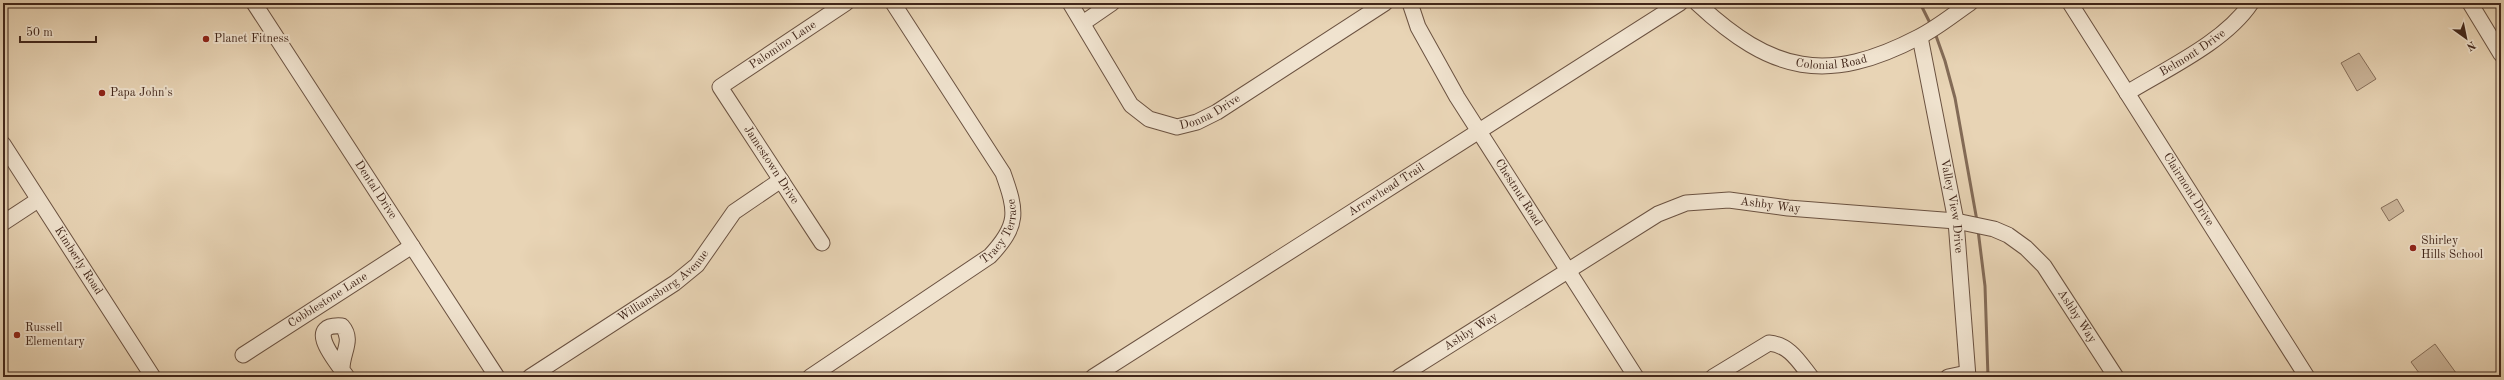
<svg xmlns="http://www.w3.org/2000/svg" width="2504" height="380" font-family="'Old Standard TT',serif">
	<rect width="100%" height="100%" fill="#e8d4b5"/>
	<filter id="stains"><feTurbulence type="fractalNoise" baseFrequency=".005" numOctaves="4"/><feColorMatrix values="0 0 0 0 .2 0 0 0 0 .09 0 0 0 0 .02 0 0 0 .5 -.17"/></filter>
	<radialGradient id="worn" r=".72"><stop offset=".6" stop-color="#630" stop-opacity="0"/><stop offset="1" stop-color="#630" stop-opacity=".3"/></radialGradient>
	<path fill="#ccb69b" stroke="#866e5a" d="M2359 53 2376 79 2357 91 2341 63Z
		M2397 199 2404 211 2389 221 2381 208Z
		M2435 344 2459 377H2422L2411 362Z"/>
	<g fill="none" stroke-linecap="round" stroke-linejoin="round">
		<path stroke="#836b57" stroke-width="3" d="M1920 3 1931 25
			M1935 33 1945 61 1955 98 1977 221
			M1978 230 1985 286 1988 377"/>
		<g stroke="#6b5241" stroke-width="17">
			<g id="minor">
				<path id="s1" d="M254 3 497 377"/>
				<path id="s2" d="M1070 3 1131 105 1149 119 1177 127 1197 122 1217 112 1385 3"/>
				<path id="s3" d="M1410 3 1418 27 1457 97 1636 377"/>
				<path id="s4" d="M1697 3C1772 73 1827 85 1919 37 1937 28 1954 14 1970 3"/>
				<path id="s5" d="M2070 3 2307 377"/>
				<path d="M2470 3 2501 54"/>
				<path d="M1083 23 1112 3"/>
				<path id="s6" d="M1920 37 1956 221 1968 377"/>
				<path id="s7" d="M2127 93C2166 69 2225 42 2251 3"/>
				<path id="s8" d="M3 144 153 377"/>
				<path d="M3 223 38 200"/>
				<path id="s9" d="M822 243 720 87 846 3"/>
				<path id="s10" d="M243 355 412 246"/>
				<path d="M342 369C342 352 354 340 342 326 301 323 339 365 347 377"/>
				<path id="s11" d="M530 377 675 283 697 265 734 212 781 180"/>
				<path id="s12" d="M810 377 990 256C1019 225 1017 212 1003 173L893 3"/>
				<path id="s13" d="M1093 377 1680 3"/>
				<path id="s14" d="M1399 377 1658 214 1686 203 1729 200 1788 208 1956 221 1994 229 2008 235 2026 248 2044 266 2116 377"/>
				<path d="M1713 377 1769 343C1790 345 1799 362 1811 377"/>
				<path d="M1948 377 1967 373"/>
			</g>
		</g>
		<use href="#minor" stroke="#f0e3cf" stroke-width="15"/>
	</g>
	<g fill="#8f2418" stroke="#f0e3cf" stroke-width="1.5">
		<circle cx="206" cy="39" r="4"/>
		<circle cx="102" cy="93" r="4"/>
		<circle cx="2413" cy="248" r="4"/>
		<circle cx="17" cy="335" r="4"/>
	</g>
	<g text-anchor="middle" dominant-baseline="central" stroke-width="4" stroke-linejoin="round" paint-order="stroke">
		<g font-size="12" fill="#41261a" stroke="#f0e3cf" text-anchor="start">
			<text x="214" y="39">Planet Fitness</text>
			<text x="110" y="93">Papa John's</text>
			<text x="2421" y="241">Shirley<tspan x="2421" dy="14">Hills School</tspan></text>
			<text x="25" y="328">Russell<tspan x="25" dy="14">Elementary</tspan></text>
		</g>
		<g font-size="12" fill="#41261a" stroke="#f0e3cf">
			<text stroke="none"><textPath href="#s9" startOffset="262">Palomino Lane</textPath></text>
			<text stroke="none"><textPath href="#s7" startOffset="77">Belmont Drive</textPath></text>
			<text stroke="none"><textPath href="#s4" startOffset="153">Colonial Road</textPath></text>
			<text stroke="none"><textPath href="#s2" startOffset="207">Donna Drive</textPath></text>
			<text transform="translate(771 165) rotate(57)">Jamestown Drive</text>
			<text stroke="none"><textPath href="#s1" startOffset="223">Dental Drive</textPath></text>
			<text stroke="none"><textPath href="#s13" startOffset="348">Arrowhead Trail</textPath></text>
			<text stroke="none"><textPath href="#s5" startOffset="221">Clairmont Drive</textPath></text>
			<text stroke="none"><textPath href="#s3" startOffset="219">Chestnut Road</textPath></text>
			<text stroke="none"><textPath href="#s14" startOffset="421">Ashby Way</textPath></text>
			<text stroke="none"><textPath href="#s6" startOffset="172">Valley View Drive</textPath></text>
			<text stroke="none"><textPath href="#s12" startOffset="244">Tracy Terrace</textPath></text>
			<text stroke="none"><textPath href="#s8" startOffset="139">Kimberly Road</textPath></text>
			<text stroke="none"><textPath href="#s11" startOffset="162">Williamsburg Avenue</textPath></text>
			<text stroke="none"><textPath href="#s10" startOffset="101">Cobblestone Lane</textPath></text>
			<text stroke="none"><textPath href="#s14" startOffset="769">Ashby Way</textPath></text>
			<text stroke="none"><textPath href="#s14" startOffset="85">Ashby Way</textPath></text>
		</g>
	</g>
	<rect width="2504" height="380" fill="none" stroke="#e8d4b5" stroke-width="16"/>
	<rect x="4" y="4" width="2496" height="372" fill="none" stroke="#41261a" stroke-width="2"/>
	<rect x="8" y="8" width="2488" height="364" fill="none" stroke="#41261a"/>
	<g transform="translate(2466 38) rotate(147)" stroke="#f0e3cf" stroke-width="3" paint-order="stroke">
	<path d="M0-3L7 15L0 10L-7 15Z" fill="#41261a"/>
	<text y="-6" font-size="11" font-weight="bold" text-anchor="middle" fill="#41261a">N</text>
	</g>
	<path d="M20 36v6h76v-6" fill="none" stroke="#41261a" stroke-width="2"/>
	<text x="26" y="36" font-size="12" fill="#41261a" stroke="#f0e3cf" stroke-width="3" paint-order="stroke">50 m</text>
	<rect width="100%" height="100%" filter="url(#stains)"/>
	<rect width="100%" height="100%" fill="url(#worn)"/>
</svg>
